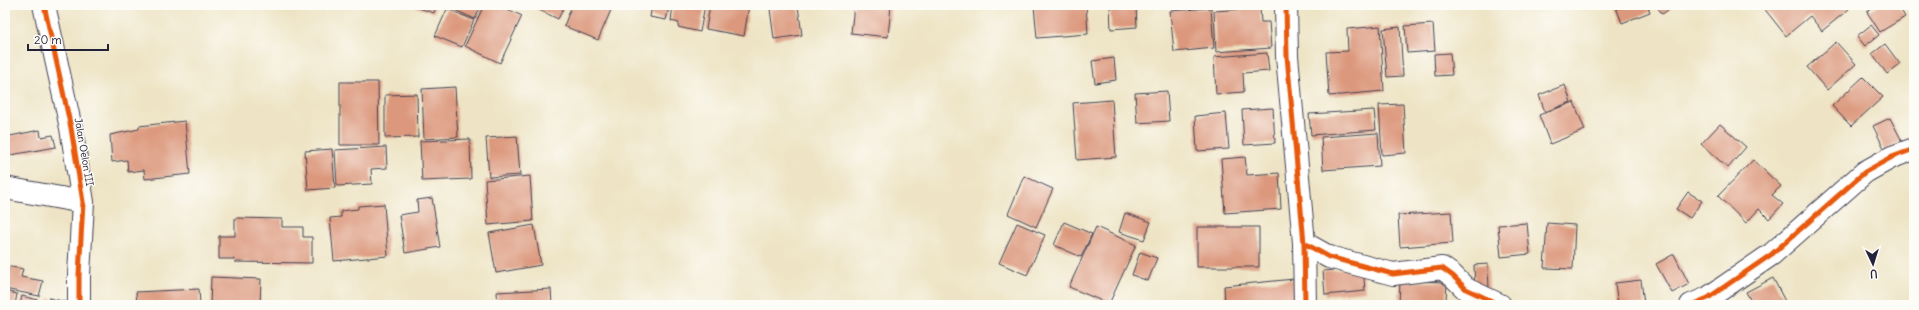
<svg xmlns="http://www.w3.org/2000/svg" width="1919" height="310" font-family="Delius,sans-serif">
	<rect width="100%" height="100%" fill="#fdfcf7"/>
	<filter id="ink" filterUnits="userSpaceOnUse"><feTurbulence type="fractalNoise" baseFrequency=".025" numOctaves="2"/><feDisplacementMap in="SourceGraphic" scale="8" xChannelSelector="R" yChannelSelector="G"/><feConvolveMatrix kernelMatrix="1 2 1 2 8 2 1 2 1" color-interpolation-filters="sRGB"/></filter>
	<filter id="wash" filterUnits="userSpaceOnUse"><feTurbulence type="fractalNoise" baseFrequency=".012" numOctaves="4" result="noise"/><feDisplacementMap in="SourceGraphic" scale="16" xChannelSelector="R" yChannelSelector="G"/><feGaussianBlur stdDeviation="0.9" result="paint"/><feColorMatrix in="noise" values="0 0 0 0 0 0 0 0 0 0 0 0 0 0 0 0 0 1.4 0 .05"/><feComposite in="paint" operator="in"/></filter>
	<g filter="url(#wash)">
		<rect width="100%" height="100%" fill="#eee4c5"/>
		<g id="blocks">
			<path fill="#dc987d" d="M410 5H436L434 13Z
				M449 5H481L475 19 448 7Z
				M484 5H499L522 16 500 63 465 46Z
				M529 5H565L558 19Z
				M572 5H599L611 10 598 40 564 26Z
				M652 5 669 7 666 20 650 17Z
				M673 5H705L700 32 678 27 679 23 671 21Z
				M710 5H749L744 36 706 29Z
				M854 5H891L888 37 851 33Z
				M1034 5H1086L1088 34 1037 38Z
				M1110 5H1136L1137 27 1111 29Z
				M1615 5H1647L1650 12 1622 23Z
				M1656 5H1676L1662 14Z
				M1766 5H1845L1849 9 1822 31 1810 16 1786 36 1763 7Z
				M1878 5H1898L1905 17 1880 32 1867 12Z
				M798 6 802 35 774 39 770 9Z
				M1211 8 1214 48 1174 52 1170 11Z
				M1260 8 1261 22H1269L1271 48 1216 52 1214 11Z
				M447 9 474 20 462 47 435 36Z
				M1433 24 1435 51 1407 53 1405 26Z
				M1871 25 1879 35 1865 46 1857 36Z
				M1380 26 1384 91 1329 96 1326 52 1348 51 1347 29Z
				M1400 27 1403 76 1387 77 1383 29Z
				M1836 42 1856 64 1827 90 1807 67Z
				M1885 44 1900 64 1887 74 1872 54Z
				M1267 53 1269 71 1243 73 1244 92 1216 94 1214 57Z
				M1450 53 1452 75 1435 76 1434 54Z
				M1114 58 1116 80 1095 83 1092 61Z
				M1863 77 1883 97 1851 126 1832 106Z
				M340 82H378L379 145H340Z
				M1565 85 1571 102 1545 112 1539 95Z
				M455 87 458 137 424 139 422 89Z
				M1167 91 1169 121 1137 123 1135 93Z
				M417 94 418 137 385 138V95Z
				M1112 100 1116 157 1077 160 1073 103Z
				M1574 102 1585 130 1550 144 1539 115Z
				M1403 104 1406 153 1382 155 1379 105Z
				M1273 108 1275 143 1244 145 1242 110Z
				M1374 110 1376 130 1311 135 1309 114Z
				M1226 113 1229 149 1197 151 1195 116Z
				M1890 118 1902 141 1885 150 1873 126Z
				M185 121 190 174 145 179 144 170 128 172 127 160 112 162 110 135 139 129V126Z
				M1720 124 1746 147 1728 168 1701 144Z
				M40 130 41 137 53 135 56 147 5 156V137Z
				M1378 133 1380 166 1323 170 1321 137Z
				M517 136 520 175 489 177 486 138Z
				M470 139 471 179 422 181 420 141Z
				M386 147 387 168 371 169 372 184 337 186 335 150Z
				M332 149 335 188 308 190 305 151Z
				M1245 157 1247 175 1279 173 1281 209 1225 213 1221 159Z
				M1753 160 1781 186 1772 195 1783 204 1769 219 1759 209 1746 223 1718 196Z
				M530 176 533 221 488 225 485 180Z
				M1024 176 1053 189 1036 227 1008 214Z
				M1688 192 1702 201 1690 218 1676 209Z
				M432 198 440 247 405 253 399 215 418 212 417 200Z
				M384 204 388 256 334 261 330 218 341 217V211L358 209V206Z
				M1451 212 1453 243 1400 247 1398 215Z
				M1125 213 1151 222 1144 240 1119 232Z
				M235 218 282 219V227H303V237H312V263L235 262 234 259H219V236H235Z
				M1064 222 1092 234 1081 257 1054 245Z
				M1017 223 1045 235 1027 275 999 263Z
				M1527 223 1530 254 1501 257 1498 225Z
				M1547 223 1575 225 1573 269 1544 268Z
				M534 225 541 265 496 273 489 233Z
				M1096 227 1136 245 1109 304 1069 287Z
				M1197 227H1259V267H1197Z
				M1140 252 1157 258 1148 281 1132 275Z
				M1674 254 1689 284 1672 293 1656 264Z
				M1488 264 1489 290H1475L1474 265Z
				M5 266 23 269 21 277 43 281 39 296 5 289Z
				M1363 267 1365 291 1325 295 1323 271Z
				M211 277 261 279 260 305H210Z
				M1773 278 1787 305H1753L1746 292Z
				M1294 279 1296 303 1271 305H1225L1224 286Z
				M1641 280 1644 304 1618 305 1615 283Z
				M1400 281 1447 282 1446 301 1470 302V305H1399Z
				M199 289 200 305H137L136 292Z
				M551 289 552 305H498L497 292Z
				M5 291 17 294 15 305H5Z
				M22 296 42 301 41 305H20Z
				M49 298 66 302 65 305H47Z
				M1215 302V305H1196V304Z"/>
		</g>
	</g>
	<g filter="url(#ink)">
		<use href="#blocks" fill-opacity="0" stroke="#413f50" stroke-width="1"/>
		<g fill="none" stroke-linecap="round" stroke-linejoin="round">
			<g stroke="#413f50" stroke-width="24">
				<path id="minor" d="M1286 5 1287 56 1304 243 1305 305
					M1304 243 1329 257 1393 274 1442 268 1453 276 1466 289 1500 305
					M1691 305 1708 298 1772 254 1865 172 1892 157 1914 149"/>
			</g>
			<g stroke="#413f50" stroke-width="24">
				<path id="tertiary" d="M44 5 71 128 83 202 79 275V305
					M5 188 83 202"/>
			</g>
			<use href="#minor" stroke="#fff" stroke-width="22"/>
			<use href="#tertiary" stroke="#fff" stroke-width="22"/>
			<g stroke="#fdfcf7" stroke-width="8">
				<path id="cycleway" d="M44 5 71 128 83 202 79 275V305
					M1286 5 1287 56 1304 243 1305 305
					M1304 243 1329 257 1393 274 1442 268 1453 276 1466 289 1500 305
					M1691 305 1708 298 1772 254 1865 172 1892 157 1914 149"/>
			</g>
			<use href="#cycleway" stroke="#e8590c" stroke-width="5"/>
		</g>
	</g>
	<g text-anchor="middle" dominant-baseline="central" stroke-width="3" stroke-linejoin="round" paint-order="stroke">
		<g font-size="10" fill="#22223b" stroke="#fdfcf7">
			<text transform="translate(84 152) rotate(80)">Jalan Oelon III</text>
		</g>
	</g>
	<rect width="1919" height="310" fill="none" stroke="#fdfcf7" stroke-width="20"/>
	<g transform="translate(1873 264) rotate(176)" stroke="#fdfcf7" stroke-width="3" paint-order="stroke">
	<path d="M0-3L7 15L0 10L-7 15Z" fill="#22223b"/>
	<text y="-6" font-size="11" font-weight="bold" text-anchor="middle" fill="#22223b">U</text>
	</g>
	<path d="M28 44v6h80v-6" fill="none" stroke="#22223b" stroke-width="2"/>
	<text x="34" y="44" font-size="12" fill="#22223b" stroke="#fdfcf7" stroke-width="3" paint-order="stroke">20 m</text>
</svg>
